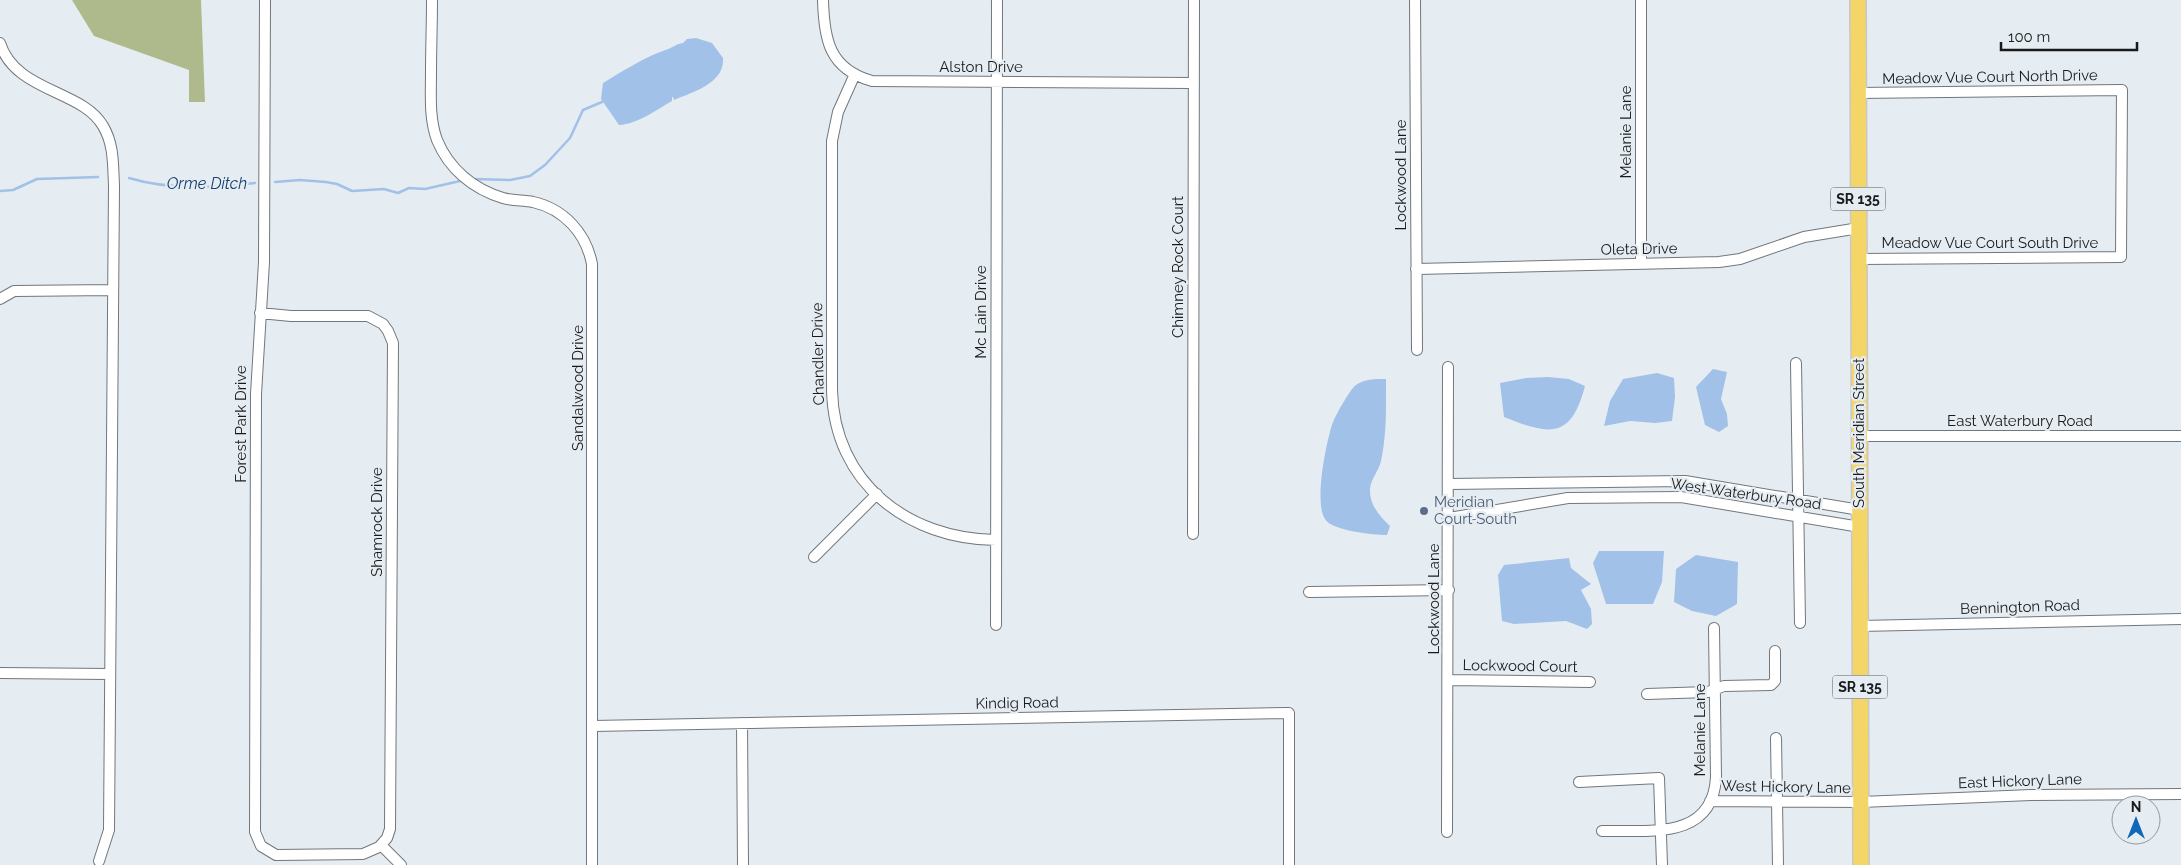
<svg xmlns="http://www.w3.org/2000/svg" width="2181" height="865" font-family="Raleway,sans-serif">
	<rect width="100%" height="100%" fill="#e6edf2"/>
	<path fill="#aeba8b" d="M72 0H201L205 102H189V70L94 36Z"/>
	<path fill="#a2c1e8" d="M696 38 712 43 723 58C725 83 693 92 674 100L673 97H672V101C656 110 638 124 619 125L601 99 603 83C624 70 645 57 668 49 674 47 676 44 683 43L687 39Z
		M1713 369 1727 372 1721 399 1727 414 1728 426 1719 432 1705 425 1696 387Z
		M1657 373 1674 378 1675 397 1672 421 1655 423 1630 421 1604 426 1610 401 1623 379Z
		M1548 377 1569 379 1585 386C1571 440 1549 435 1504 417L1500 383 1526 378Z
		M1386 379C1386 406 1387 433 1381 461 1379 471 1371 478 1370 489 1369 504 1380 517 1390 526L1387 535C1374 535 1332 531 1325 519 1314 503 1326 443 1332 425 1334 418 1350 389 1356 385 1364 379 1376 379 1386 379Z
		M1599 551H1664L1662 582 1653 604H1606L1593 563Z
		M1696 555 1738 562 1737 604 1716 616 1692 611 1674 602 1676 569Z
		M1569 558 1571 568 1591 584 1581 590 1591 609 1592 624 1587 629 1566 621 1514 624 1502 621 1498 575 1504 565Z"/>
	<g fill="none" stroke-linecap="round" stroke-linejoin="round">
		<path stroke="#a2c1e8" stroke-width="2.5" d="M129 178C168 190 215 188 255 183
			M473 179 510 180 530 176 545 165 570 138 583 110 602 102
			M275 182 300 180 326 182 337 184 352 191 384 189 398 193 409 188 425 189 460 181
			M0 191 13 190 37 179 98 177"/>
		<g stroke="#71777c" stroke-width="12">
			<path id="minor" d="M432 0C432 24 431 48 431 72 431 95 429 118 437 140 449 169 473 189 503 198 513 201 523 200 533 202 564 209 586 233 592 264V865
				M823 0C824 39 829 69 872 81L1193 83
				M1415 0 1417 350
				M1641 0V264
				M0 43C15 92 83 90 103 126 114 144 113 165 114 186L109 830 99 861
				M855 74 838 112 832 141V390C834 483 908 539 996 540
				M1858 93 2122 90 2121 257 1859 259
				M1416 269 1719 262 1740 259 1804 237 1859 228
				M0 299 14 291 112 290
				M260 313 291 316H368L383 324 388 331 393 343 390 829 387 838 379 847 363 854 276 855 261 846 255 832 256 394 264 262 265 0
				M1796 363 1800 623
				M1859 436H2181
				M1449 484 1685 481 1860 510
				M1449 518 1568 498 1681 497 1860 527
				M1193 534 1194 0
				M814 557 877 494
				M1309 592 1449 590
				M996 625 997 0
				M1860 626 2181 619
				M0 673 110 674
				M1449 680 1590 682
				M1647 694 1708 692 1724 686 1771 685 1775 681V651
				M742 723 743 865
				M593 726 1289 713V865
				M1776 738 1778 865
				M1579 782 1659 778 1662 865
				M1710 801 1861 802 2031 795 2181 794
				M1602 831C1648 830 1713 841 1716 777L1714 628
				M1447 832 1448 367
				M381 845 401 865"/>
		</g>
		<g stroke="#c8c8c9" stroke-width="18">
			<path id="primary" d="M1858 0 1861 865"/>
		</g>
		<use href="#minor" stroke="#fff" stroke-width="10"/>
		<use href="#primary" stroke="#f4d568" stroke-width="15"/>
	</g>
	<circle fill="#5c6f8a" stroke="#e6edf2" stroke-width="2" cx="1424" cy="511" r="5"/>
	<g text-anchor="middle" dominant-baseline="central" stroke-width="4.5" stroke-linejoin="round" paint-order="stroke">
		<g fill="#e6edf2" stroke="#56595c" stroke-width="1">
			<rect x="1830.5" y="187.5" width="55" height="23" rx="4"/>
			<rect x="1832.5" y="675.5" width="55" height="23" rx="4"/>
		</g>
		<g font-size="14" font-weight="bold" fill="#181a1c">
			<text x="1858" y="199">SR 135</text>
			<text x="1860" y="687">SR 135</text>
		</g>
		<g font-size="15" fill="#181a1c" stroke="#e6edf2">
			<text x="981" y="67">Alston Drive</text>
			<text transform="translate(1990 77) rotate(-1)">Meadow Vue Court North Drive</text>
			<text transform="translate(1626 132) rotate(-90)">Melanie Lane</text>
			<text transform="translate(1401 175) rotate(-90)">Lockwood Lane</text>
			<text x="1990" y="243">Meadow Vue Court South Drive</text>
			<text transform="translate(1639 249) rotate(-1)">Oleta Drive</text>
			<text transform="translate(1178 267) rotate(-90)">Chimney Rock Court</text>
			<text transform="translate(981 312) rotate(-90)">Mc Lain Drive</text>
			<text transform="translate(818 354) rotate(-91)">Chandler Drive</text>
			<text transform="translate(578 388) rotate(-90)">Sandalwood Drive</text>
			<text x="2020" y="421">East Waterbury Road</text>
			<text transform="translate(241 424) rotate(-90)">Forest Park Drive</text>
			<text transform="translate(1859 433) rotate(-90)">South Meridian Street</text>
			<text transform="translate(1746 494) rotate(8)">West Waterbury Road</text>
			<text transform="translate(377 522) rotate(-90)">Shamrock Drive</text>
			<text transform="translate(1434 599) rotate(-90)">Lockwood Lane</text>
			<text transform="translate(2020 607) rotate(-2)">Bennington Road</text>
			<text transform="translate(1520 666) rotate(1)">Lockwood Court</text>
			<text transform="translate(1017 703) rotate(-1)">Kindig Road</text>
			<text transform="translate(1700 730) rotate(-90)">Melanie Lane</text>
			<text transform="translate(2020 781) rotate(-2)">East Hickory Lane</text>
			<text transform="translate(1786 787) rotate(1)">West Hickory Lane</text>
		</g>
		<g font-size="15" fill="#4e5e75" stroke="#e6edf2" text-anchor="start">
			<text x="1434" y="502">Meridian<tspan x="1434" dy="17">Court South</tspan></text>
		</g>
		<g font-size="16" font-style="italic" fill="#154070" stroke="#e6edf2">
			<text x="207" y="183">Orme Ditch</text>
		</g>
	</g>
	<g transform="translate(2136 820)"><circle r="24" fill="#e6edf2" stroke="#94999c"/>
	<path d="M0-4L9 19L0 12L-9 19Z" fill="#0f69b6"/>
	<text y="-8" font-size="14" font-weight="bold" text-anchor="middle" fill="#181a1c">N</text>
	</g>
	<path d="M2001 42v8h136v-8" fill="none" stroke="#181a1c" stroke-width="2.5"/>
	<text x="2008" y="42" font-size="15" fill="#181a1c" stroke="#e6edf2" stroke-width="4" paint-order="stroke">100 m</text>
</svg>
